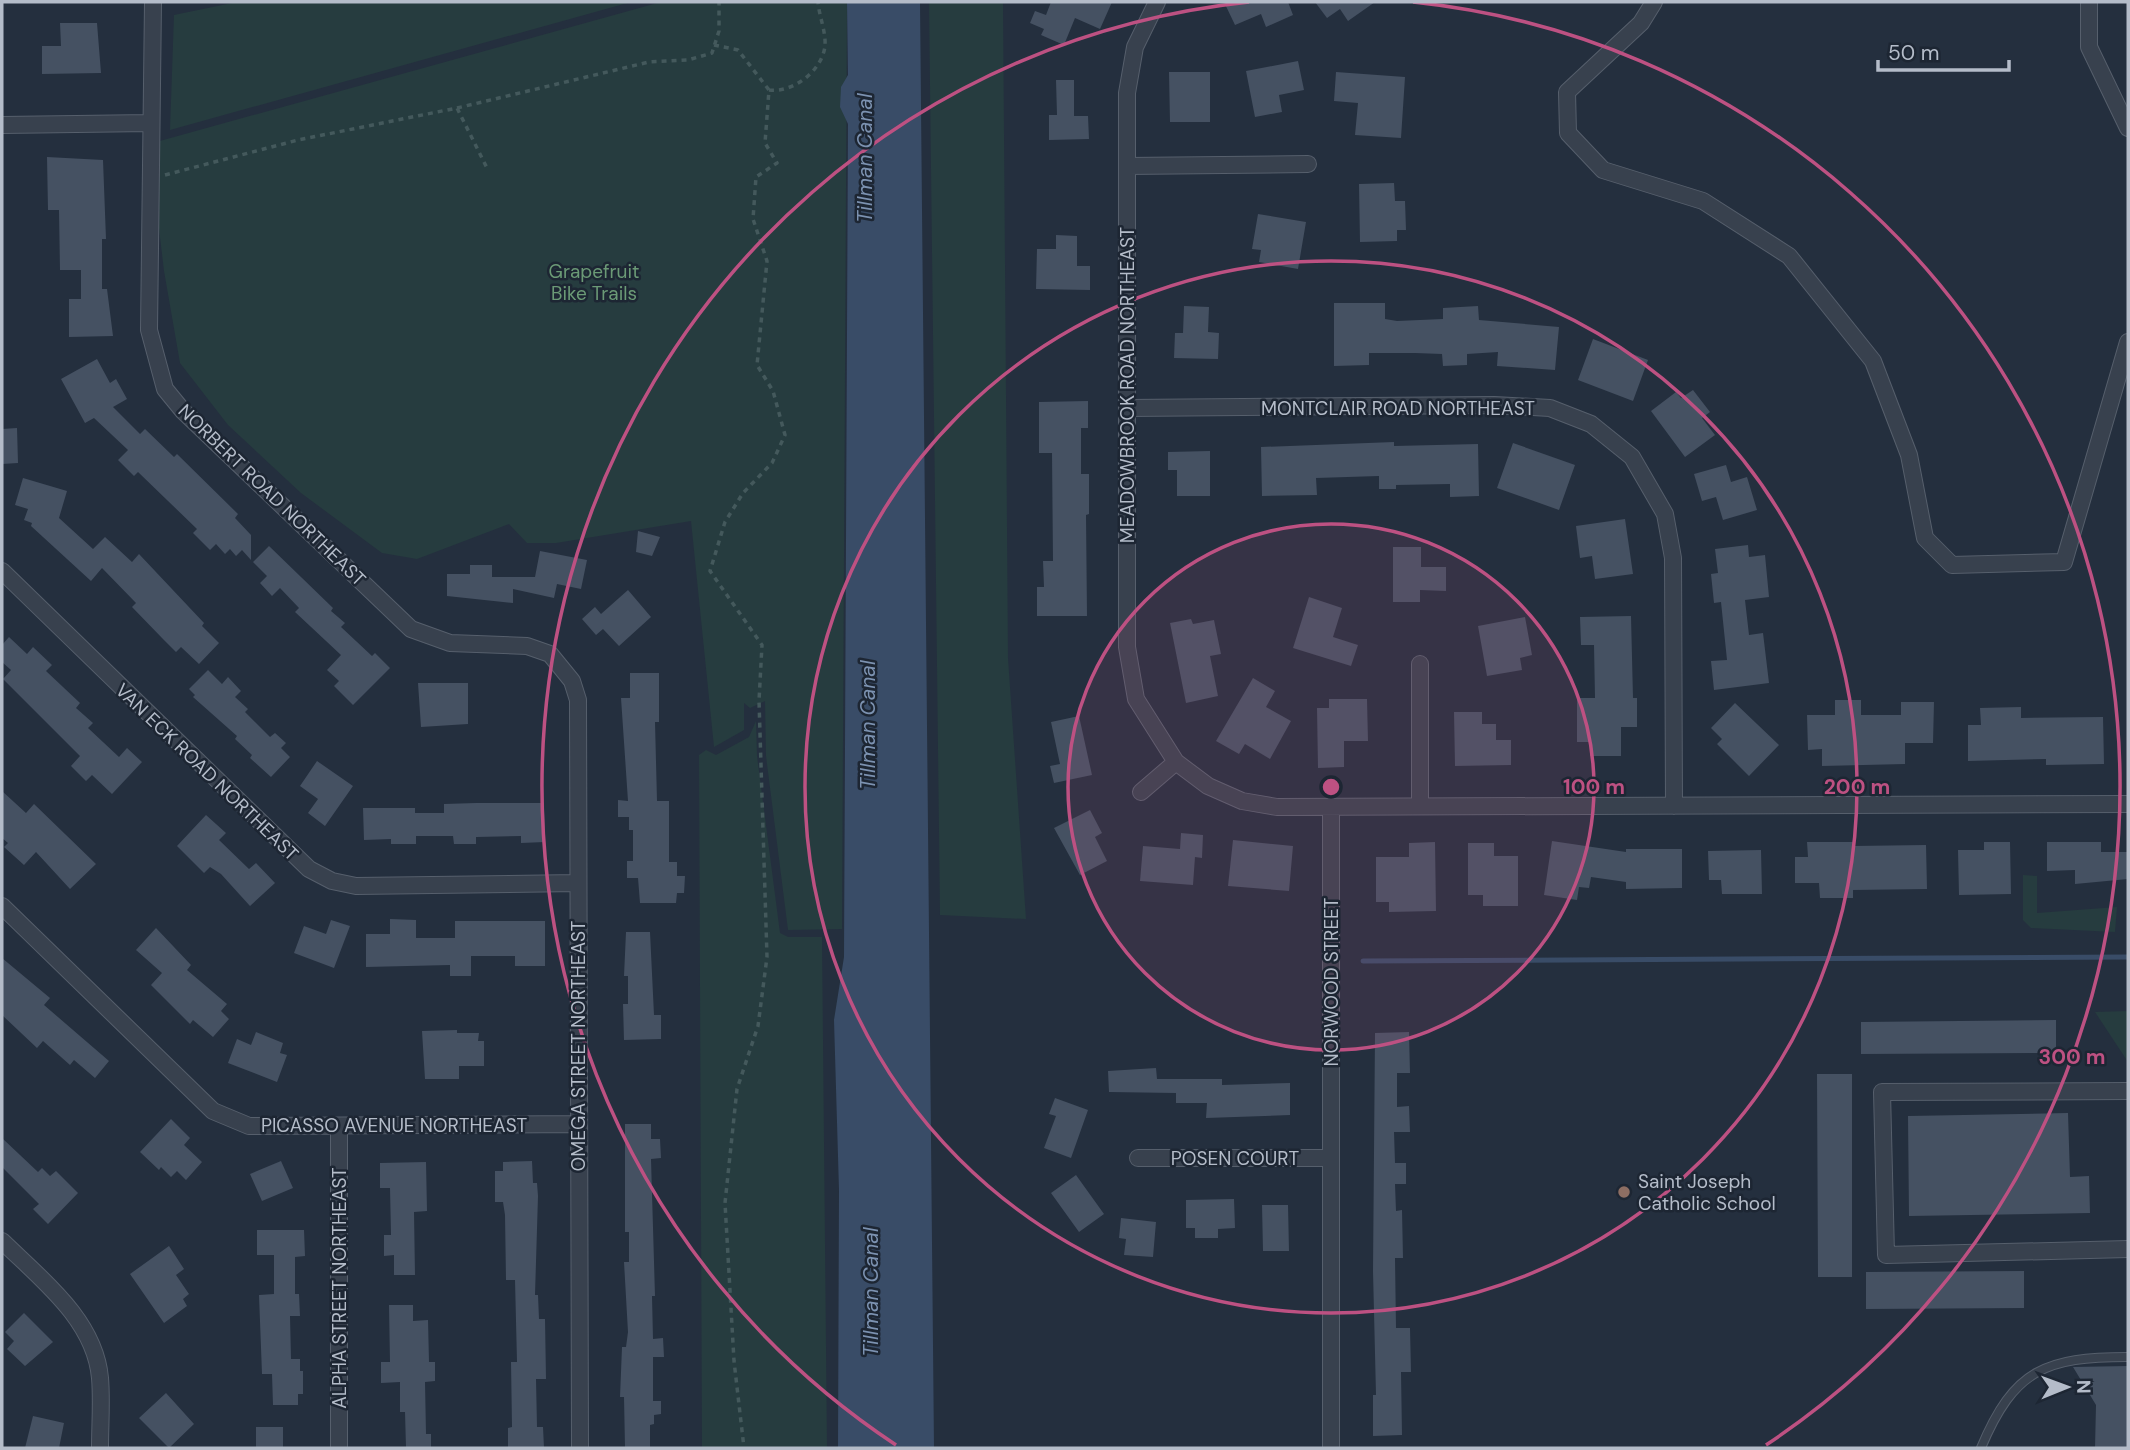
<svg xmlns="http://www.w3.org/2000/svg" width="2130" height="1450" font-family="'DM Sans',sans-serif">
	<rect width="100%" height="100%" fill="#242f3e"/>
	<path fill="#263c3f" d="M237 2H631L170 130 174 15Z
		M661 2H847L842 929 788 930 766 756 765 701 750 708 744 703V730L714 747 691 521 556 543H527L509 524 417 559 382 553 301 493 228 425 180 363 164 271 149 144Z
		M929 2H1003L1008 658 1026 919 940 915Z
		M756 721 757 756 780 933 788 937H822L827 1448H702L699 755 706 750 716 755 749 737Z
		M2023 875 2037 876V913L2117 907 2115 932 2031 928 2023 920Z
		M2128 1011V1062L2095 1012Z"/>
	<path fill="#394c67" d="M847 2H920L934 1448H838L839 1190 834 1020 844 957 848 124 840 107 841 87 848 75Z"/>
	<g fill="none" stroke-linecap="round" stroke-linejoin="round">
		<path stroke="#394c67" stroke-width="5" d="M1363 961 2128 957"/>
	</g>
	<path fill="#455162" d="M1051 2H1112L1100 29 1075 18 1064 45 1041 35 1044 29 1030 23 1035 11 1046 15Z
		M1224 2H1288L1293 15 1266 27 1261 14 1235 25Z
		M1315 2H1375L1348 21 1340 9 1327 18Z
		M60 23H97L101 73 42 74V46H61Z
		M1298 61 1304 90 1279 95 1282 112 1255 117 1246 71Z
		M1169 72H1210V122H1170Z
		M1336 72 1405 77 1401 138 1355 135 1358 103 1334 101Z
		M1056 80H1074V116H1088L1089 139 1049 140V115H1057Z
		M47 157 103 160 106 239H102V289H107L113 336 69 337V299H81V270H60L59 210H48Z
		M1394 183 1395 201H1405L1406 230H1397V241L1360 242 1359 184Z
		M1258 214 1306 222 1298 269 1259 262 1261 250 1252 249Z
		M1056 235 1077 236V266H1090V290L1036 289 1037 249H1056Z
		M1334 303H1385V319L1397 321 1443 319V308L1478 306 1479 320 1559 327 1555 370 1497 366 1498 352 1467 354V365L1443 366 1442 354 1415 353H1369V365L1334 366Z
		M1184 306 1209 307 1208 332 1219 333 1218 359 1174 358 1175 333H1183Z
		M1593 339 1648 360 1633 401 1578 380Z
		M97 359 110 383 116 379 127 399 113 407 140 434 145 429 174 457 177 454 238 514 235 518 251 535V560L242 550 236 556 230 549 225 554 216 544 210 550 193 533 197 529 138 472 134 476 118 460 128 450 94 418 85 423 61 379Z
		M1693 390 1710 412 1702 418 1715 435 1685 457 1651 411 1676 392 1681 398Z
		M1088 401V428H1081V474H1089V514L1086 515 1087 616H1037V587H1044L1043 561H1053L1052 453H1039V402Z
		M17 428 18 463 2 464V429Z
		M1394 442V446L1478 444 1479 496 1450 497V484L1396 485V489H1379V476L1316 478 1317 495 1262 496 1261 447Z
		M1513 443 1575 465 1559 510 1497 488Z
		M1210 451V496H1177V470H1168V452Z
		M1726 465 1731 482 1747 477 1757 510 1723 520 1716 497 1702 501 1694 474Z
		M23 478 67 491 59 518 93 549 105 537 132 562 139 554 204 623 202 626 219 643 199 664 181 647 176 652 162 638 132 607 136 603 102 568 91 581 31 526 32 523 24 520 28 509 15 505Z
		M1625 519 1633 574 1595 579 1592 556 1580 558 1576 526Z
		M638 531 660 537 652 556 636 552Z
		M1748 545 1749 557 1765 555 1769 597 1745 600 1749 635 1763 633 1769 683 1714 690 1711 661 1727 660 1721 602 1714 603 1711 574 1718 573 1715 549Z
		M269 546 333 608 331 611 345 623 341 627 372 656 375 653 390 668 353 705 334 686 339 681 327 670 341 655 295 612 299 608 280 588 272 596 260 583 267 576 253 562Z
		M1393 547H1421V567H1446V591L1420 590V602H1393Z
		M540 551 587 560 581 589 557 584 554 598 513 589V603L447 596V574H470V565H492V577H535Z
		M628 590 651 617 619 646 603 629 596 635 582 619 595 607 601 614Z
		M1309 597 1342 608 1333 637 1358 645 1351 666 1293 648Z
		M1631 616 1633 698H1637V727H1621V756H1590V742H1577V698H1595L1594 645H1581L1580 617Z
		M1525 617 1532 655 1520 658 1522 670 1487 676 1478 626Z
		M1191 619 1193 624 1214 620 1221 654 1210 656 1218 696 1186 703 1170 623Z
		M9 637 27 654 33 647 52 665 46 671 80 703 76 708 93 723 88 728 119 757 127 748 142 762 112 794 92 775 86 781 71 766 80 756 3 679 11 670 2 662V645Z
		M208 670 222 684 228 677 241 691 235 697 248 709 245 712 270 737 275 733 286 743 281 748 290 757 271 777 250 758 252 755 235 739 237 736 193 697 195 695 189 689Z
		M630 673H659V722H655L657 801H669V862H677V876H685L684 893H677L676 903H640L638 878H627V861H633V830H629V817H618V800L628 801 621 698H630Z
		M1253 678 1275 691 1266 707 1291 721 1270 759 1245 744 1239 754 1216 741Z
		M418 683H468V724L421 727Z
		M1329 699H1367L1368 741H1344V767L1318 768 1317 708H1329Z
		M1835 700H1861V715H1901V702H1934L1933 743H1905V764L1822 766V749L1808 750 1807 715H1835Z
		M1735 703 1779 745 1749 776 1717 744 1722 739 1711 728Z
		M2021 707V718L2103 717 2104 764 2046 765V759L1968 761V725H1981L1980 708Z
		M1454 712H1482V724H1496V740H1511V765L1455 766Z
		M1079 716 1092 775 1054 783 1050 766 1060 764 1051 722Z
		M317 761 353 786 325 826 308 813 318 799 300 786Z
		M2 791 26 813 34 804 96 864 70 889 36 852 24 865 4 847 8 843 2 838Z
		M476 803H544L545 842 521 843V836L476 837V844H454L453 836H416V844H391V839L364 840 363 808H415V813H444V804Z
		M1090 810 1102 833 1095 837 1107 861 1080 875 1054 828Z
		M206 815 226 833 219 840 249 869 256 863 275 883 250 906 221 874 210 867 204 873 177 846Z
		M1181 833 1203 835 1202 858 1195 857 1193 885 1140 881 1143 846 1180 849Z
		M1233 840 1293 846 1289 891 1228 886Z
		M1552 841 1626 852V849H1682V888L1626 889V882L1591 877 1589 888 1579 887 1577 900 1544 895Z
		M1435 842 1436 911 1389 912V902H1376V857H1409V843Z
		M1807 842H1853V846L1926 845 1927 889 1853 890V898H1820L1819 883H1795V857H1808Z
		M1984 842H2010L2011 894 1959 895 1958 850H1984Z
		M2047 842H2101V852H2128V879L2075 884V870L2047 871Z
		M1468 843H1494V856H1518V906H1483V895H1468Z
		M1761 850 1762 894H1722L1721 880H1709L1708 851Z
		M390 919 416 920V938H455V921H545V966H515V956H471V976H450V965L366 967V934H390Z
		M331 920 350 926 334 968 294 953 304 926 326 934Z
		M156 928 191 965 187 970 227 1004 221 1011 229 1019 213 1037 193 1020 190 1024 151 985 162 973 136 950Z
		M626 932H650L654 1015H661V1039L624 1040 623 1004H628V976H624Z
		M2 958 50 998 44 1005 109 1061 95 1078 74 1060 70 1065 43 1041 37 1048 2 1015Z
		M2056 1020V1053L1861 1054V1022Z
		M457 1030V1033H479L478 1041H484V1066H459V1079H425L422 1031Z
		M256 1032 283 1043 280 1053 287 1055 277 1082 228 1063 237 1039 251 1045Z
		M1409 1032 1410 1073H1397V1107L1409 1106 1410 1132H1394L1395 1163H1406V1184H1395L1396 1211 1402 1210 1403 1258H1395L1396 1328H1410L1411 1372H1401L1402 1435 1373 1436V1395H1376L1373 1271 1375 1033Z
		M1156 1068 1157 1079H1222V1085L1290 1083V1115L1206 1118 1207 1103H1176V1093L1109 1092 1108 1071Z
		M1817 1074H1852V1277H1818Z
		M1055 1098 1088 1110 1071 1158 1044 1148 1056 1116 1049 1114Z
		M2068 1113 2070 1177 2089 1176 2090 1213 1909 1216 1908 1116Z
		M171 1119 190 1138 184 1145 202 1162 186 1180 177 1171 171 1177 161 1167 159 1170 140 1152Z
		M625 1124H651V1139H660L661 1158 651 1159 655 1296H652L653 1339 663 1338 664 1357H653V1401H661V1414L654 1415V1424L650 1425V1448H625L624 1397H620L622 1347H626L628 1332 624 1262H629V1232H625Z
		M2 1138 38 1172 42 1168 50 1176 56 1171 78 1193 48 1224 33 1209 39 1204 2 1167Z
		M281 1161 293 1188 262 1201 250 1174Z
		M532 1161 533 1183H537L538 1196 535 1295H538L539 1319H545L546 1379H536L537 1427H543L544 1448H508V1428L512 1427 511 1362H517L515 1280H506L505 1215 503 1202H495V1171H503V1162Z
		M426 1162 427 1211 414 1212 415 1275H394V1255L384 1256V1235H391L390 1188H380V1163Z
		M1076 1175 1104 1214 1079 1232 1051 1193Z
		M1234 1199 1235 1228 1218 1229V1238H1195V1228H1186V1200Z
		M1262 1205H1288L1289 1251H1263Z
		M1121 1218 1156 1222 1153 1257 1124 1255 1126 1239 1119 1238Z
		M257 1230H304L305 1256 295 1257V1294H299L300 1316H290L291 1359H300V1371H303V1394H298V1405H273L272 1374H262L259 1295 274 1294V1255H257Z
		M169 1246 184 1269 176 1275 189 1294 183 1299 187 1306 164 1323 130 1274Z
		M2024 1271V1308L1866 1309V1272Z
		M389 1305H413V1321L428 1320 429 1362H435V1381L425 1382 426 1434H431V1448H406L405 1412H400V1382L381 1383V1362H390Z
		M24 1313 53 1342 25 1366 7 1349 14 1341 5 1332Z
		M2128 1366V1448H2095L2096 1405 2073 1367Z
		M166 1393 194 1424 169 1448 139 1418Z
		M33 1416 64 1423 59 1448H25Z
		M256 1427H283V1448H256Z"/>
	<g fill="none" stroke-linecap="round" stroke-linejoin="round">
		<g stroke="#565f6c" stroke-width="10">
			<path id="service" d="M1981 1448C2014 1369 2046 1357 2128 1357"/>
		</g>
		<g stroke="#565f6c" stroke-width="18">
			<path id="minor" d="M153 2 149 330 165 389 183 411 411 629 450 643 527 646 550 654 572 681 578 700 580 1448
				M1157 2 1135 47 1127 93V647L1136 699 1176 762 1208 786 1242 801 1277 807 2128 804
				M1654 2 1641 23 1567 92 1568 133 1603 170 1703 201 1789 256 1873 361 1909 455 1925 538 1952 565 2064 562 2128 342
				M2089 2V47L2128 128
				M2 125 150 123
				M1127 166 1308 164
				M1128 408 1494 405 1550 408 1591 424 1632 457 1665 514 1673 558 1674 806
				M2 571 309 869 332 881 356 886 578 883
				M1141 792 1176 762
				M1420 806V664
				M2 906 213 1111 249 1126 578 1124
				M2128 1091 1882 1092 1886 1255 2128 1249
				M339 1127V1448
				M1138 1158H1331
				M2 1241C41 1279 95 1320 100 1378 102 1401 100 1425 100 1448
				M1331 1448V807"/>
		</g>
		<path stroke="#44595c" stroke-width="3.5" stroke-dasharray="5 5" stroke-linecap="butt" d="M714 45 738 50 769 90 765 143 777 163 756 177 753 219 767 261 757 365 773 391 785 435 772 463 743 493 725 522 710 571 762 645 759 701 767 957 758 1026 737 1089 725 1203 734 1361 744 1448
			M769 90C793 93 822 71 825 46 826 31 819 16 818 2
			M457 108 649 62 688 60 712 53 719 31V2
			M165 175 298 140 457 108 487 168"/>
		<use href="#service" stroke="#38414e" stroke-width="8"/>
		<use href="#minor" stroke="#38414e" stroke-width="16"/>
	</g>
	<circle cx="1331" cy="787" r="263" fill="#bd5182" fill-opacity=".12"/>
	<g fill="none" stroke="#bd5182" stroke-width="3.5">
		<circle cx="1331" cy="787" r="263"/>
		<circle cx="1331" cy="787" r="526"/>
		<path d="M896 1445A789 789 0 0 1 1249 2M1413 2A789 789 0 0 1 1766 1445"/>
	</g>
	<circle fill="#8d6e63" stroke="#1d2633" stroke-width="2.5" cx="1624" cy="1192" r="7"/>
	<g text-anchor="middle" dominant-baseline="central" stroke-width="5" stroke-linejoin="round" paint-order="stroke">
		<g font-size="19" fill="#6b9a76" stroke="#1d2633">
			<text x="594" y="271">Grapefruit<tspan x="594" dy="22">Bike Trails</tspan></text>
		</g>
		<g font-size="19" fill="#b4bcc9" stroke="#1d2633">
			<text transform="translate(1127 385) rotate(-90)">MEADOWBROOK ROAD NORTHEAST</text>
			<text x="1398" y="408">MONTCLAIR ROAD NORTHEAST</text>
			<text transform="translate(272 495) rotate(44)">NORBERT ROAD NORTHEAST</text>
			<text transform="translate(207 772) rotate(44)">VAN ECK ROAD NORTHEAST</text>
			<text transform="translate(1331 982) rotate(-90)">NORWOOD STREET</text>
			<text transform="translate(578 1046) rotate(-90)">OMEGA STREET NORTHEAST</text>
			<text x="394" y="1125">PICASSO AVENUE NORTHEAST</text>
			<text x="1235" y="1158">POSEN COURT</text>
			<text transform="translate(339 1288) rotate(-90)">ALPHA STREET NORTHEAST</text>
		</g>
		<g font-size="19" fill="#b4bcc9" stroke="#1d2633" text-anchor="start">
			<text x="1638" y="1181">Saint Joseph<tspan x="1638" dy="22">Catholic School</tspan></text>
		</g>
		<g font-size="21" font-style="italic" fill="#7c92b1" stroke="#1d2633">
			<text transform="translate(865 158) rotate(-90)">Tillman Canal</text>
			<text transform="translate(868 725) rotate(-90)">Tillman Canal</text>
			<text transform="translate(871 1292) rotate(-90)">Tillman Canal</text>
		</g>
	</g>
	<circle cx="1331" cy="787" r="10" fill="#bd5182" stroke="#1d2633" stroke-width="3.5"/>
	<g font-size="21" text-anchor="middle" font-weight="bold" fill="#bd5182" stroke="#1d2633" stroke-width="5" stroke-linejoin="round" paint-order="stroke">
		<text x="1594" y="794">100 m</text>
		<text x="1857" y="794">200 m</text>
		<text x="2072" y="1064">300 m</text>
	</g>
	<rect width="2130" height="1450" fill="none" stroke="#b4bcc9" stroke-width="7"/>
	<g transform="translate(2067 1387) rotate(89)" stroke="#1d2633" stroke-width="5" paint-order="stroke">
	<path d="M0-5L12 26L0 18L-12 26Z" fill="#b4bcc9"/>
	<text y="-10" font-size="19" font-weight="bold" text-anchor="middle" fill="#b4bcc9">N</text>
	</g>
	<path d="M1878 60v10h131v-10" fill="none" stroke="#b4bcc9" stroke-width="3.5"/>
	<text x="1888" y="60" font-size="21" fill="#b4bcc9" stroke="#1d2633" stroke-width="5" paint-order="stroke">50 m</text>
</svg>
